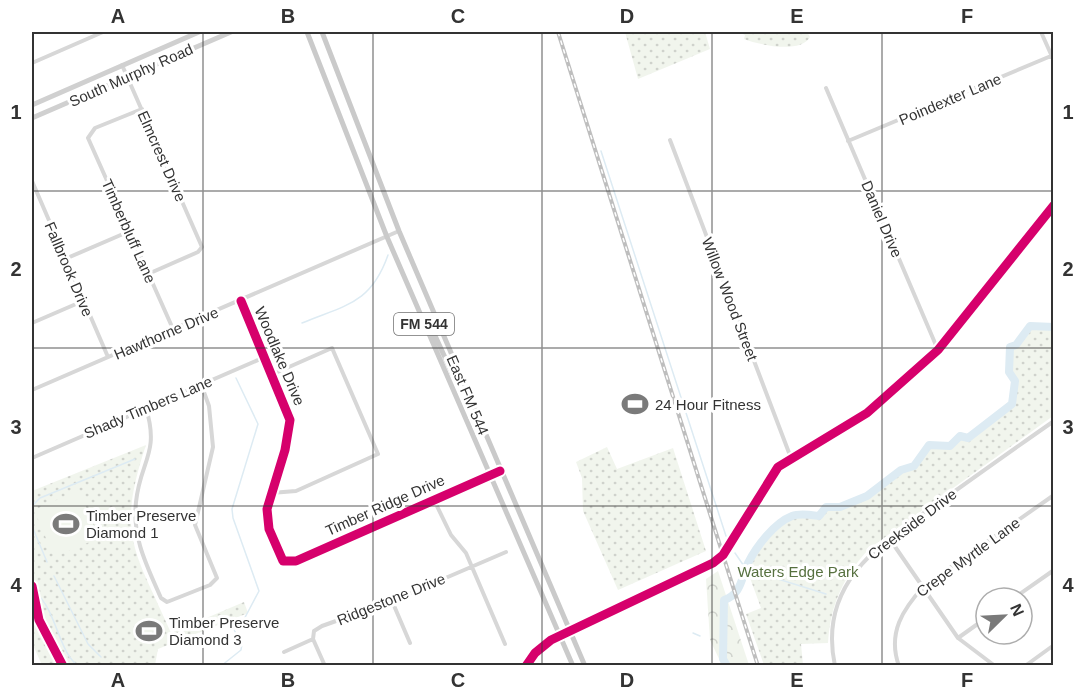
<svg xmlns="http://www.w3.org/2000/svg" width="1085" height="697" font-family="Arial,sans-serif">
	<defs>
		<pattern id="grass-dots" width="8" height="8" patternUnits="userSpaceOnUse" patternTransform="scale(1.5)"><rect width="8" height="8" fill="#f1f5ed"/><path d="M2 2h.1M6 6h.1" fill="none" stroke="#cfd2cc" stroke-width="1.8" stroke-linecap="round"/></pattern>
		<pattern id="forest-crowns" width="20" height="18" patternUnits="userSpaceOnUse" patternTransform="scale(1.5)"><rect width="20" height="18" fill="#f1f5ed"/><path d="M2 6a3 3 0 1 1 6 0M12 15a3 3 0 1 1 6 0" fill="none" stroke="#cfd2cc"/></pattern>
	</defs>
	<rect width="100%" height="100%" fill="#fff"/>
	<path fill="url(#grass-dots)" d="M625 32H705L710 49 638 79Z
		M739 32H793L794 34 807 32 810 37C801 54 759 45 744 39L745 35Z
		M1030 326 1053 327V416L870 548C844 575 830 605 828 643L801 644 803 665H764L746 614 761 608 746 567 769 534 785 520 793 515 819 516 826 507H840L867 496 901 470 914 466 929 445 950 446 960 436 969 438 1012 404 1015 381 1009 372 1010 347 1016 345Z
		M146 445C115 537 136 552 171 633L244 602 248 613 158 649 155 665H42L32 643V491Z
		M607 447 617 469 673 448 706 551 618 590 583 511 582 478 576 462Z"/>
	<path fill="url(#forest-crowns)" d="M718 571 749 665H722L710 640 706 579Z"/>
	<path fill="#f1f5ed" d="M79 490 99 538 54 557 34 510Z
		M105 502 112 520 102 524 95 506Z"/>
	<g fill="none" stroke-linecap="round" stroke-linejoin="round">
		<path stroke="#ddebf3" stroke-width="1.5" d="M601 151 726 536
			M302 323C345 305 371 304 388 255
			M32 506 40 498 135 459
			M32 526 47 562
			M735 553 746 569 826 594
			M54 576 88 644 101 657
			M35 592C57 610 59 655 79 666
			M693 633 700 636
			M221 666 241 650 242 644 233 628 241 625 259 591 233 518 232 509 258 424 236 378"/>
		<path stroke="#ddebf3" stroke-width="8" d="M727 666 723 659 724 600C742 594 741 578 748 563 756 547 774 523 792 516 800 513 811 515 819 516L826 507H840L867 496 901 470 914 466 929 445 950 446 960 436 968 438 1012 404 1015 381 1009 372 1010 347 1016 345 1030 326 1054 327"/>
		<path stroke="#d7d7d7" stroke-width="4" d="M1041 32 1054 61
			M32 63 103 32
			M122 65 202 247 198 252 148 274
			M826 88 938 350
			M142 109 95 128 88 138 173 329
			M670 140 791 458
			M848 141 1051 56
			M32 181 108 357
			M65 259 130 231
			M241 301 290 420 285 450 267 509 269 529 283 561H296L500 471
			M32 323 83 301
			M32 390 399 231
			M146 408C160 454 140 461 136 502 132 538 147 566 161 598L167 602 210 585 217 578 195 525 213 447 209 406 201 384
			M32 458 265 357
			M271 493 296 491 378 454 332 348 273 374
			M434 500 451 535 466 553 505 644
			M889 538 958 638 995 666
			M1014 598 1054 570
			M392 601 410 643
			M958 638 986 618
			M313 639 314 631 322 626 392 601 506 552
			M313 639 325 666
			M284 652 313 639
			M526 666 535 653 551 640 713 563 723 555 778 467 867 413 938 350 1054 205
			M835 666C816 578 888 539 948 496 983 471 1018 446 1054 421
			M899 666C887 633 903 609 924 586L1054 495
			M1025 666 1054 645"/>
		<path stroke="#d0d0d0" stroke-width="5" d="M32 105 199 32
			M32 118 231 32"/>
		<path stroke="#cacaca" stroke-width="5" d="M307 32 387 237 573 666
			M322 32 399 231 585 666
			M427 330 432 329 453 375 460 381"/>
		<g stroke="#bebebe" stroke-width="4">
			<path id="rail" d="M558 32 758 666"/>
		</g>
		<use href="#rail" stroke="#fff" stroke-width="1.5" stroke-dasharray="4.5" stroke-linecap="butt"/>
		<g stroke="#fff" stroke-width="13">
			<path id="cycleway" d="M241 301 290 420 285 450 267 509 269 529 283 561H296L500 471
				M32 586 39 620 63 666
				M526 666 535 653 551 640 713 563 723 555 778 467 867 413 938 350 1054 205"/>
		</g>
		<use href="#cycleway" stroke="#d6006c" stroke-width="9"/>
	</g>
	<path fill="none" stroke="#333" stroke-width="1.5" stroke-opacity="0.55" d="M203 32V666M373 32V666M542 32V666M712 32V666M882 32V666M32 191H1054M32 348H1054M32 506H1054"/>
	<defs>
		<g id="stadium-bare" transform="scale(2.07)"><path d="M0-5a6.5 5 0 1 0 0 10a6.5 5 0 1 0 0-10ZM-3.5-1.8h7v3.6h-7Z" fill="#7a7a7a" stroke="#fff" stroke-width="2.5" paint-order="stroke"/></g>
	</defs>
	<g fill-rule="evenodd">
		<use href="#stadium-bare" x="635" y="404"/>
		<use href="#stadium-bare" x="66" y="524"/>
		<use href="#stadium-bare" x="149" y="631"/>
	</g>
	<g text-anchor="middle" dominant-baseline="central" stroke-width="6" stroke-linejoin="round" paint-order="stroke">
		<rect fill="#fff" stroke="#707070" stroke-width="1.5" x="394" y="313" width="60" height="22" rx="4.5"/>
		<g font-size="14" font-weight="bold" fill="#333">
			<text x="424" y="324">FM 544</text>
		</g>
		<g font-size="15" fill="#333" stroke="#fff">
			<text transform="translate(131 75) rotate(-24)">South Murphy Road</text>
			<text transform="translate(950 99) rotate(-23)">Poindexter Lane</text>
			<text transform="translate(162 156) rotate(66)">Elmcrest Drive</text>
			<text transform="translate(882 219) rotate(67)">Daniel Drive</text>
			<text transform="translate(129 231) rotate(66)">Timberbluff Lane</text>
			<text transform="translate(69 269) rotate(67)">Fallbrook Drive</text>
			<text transform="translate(730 299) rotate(69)">Willow Wood Street</text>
			<text transform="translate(166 333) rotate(-23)">Hawthorne Drive</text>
			<text transform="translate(280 356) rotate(67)">Woodlake Drive</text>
			<text transform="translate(468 395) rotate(67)">East FM 544</text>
			<text transform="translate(148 407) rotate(-23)">Shady Timbers Lane</text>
			<text transform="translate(385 505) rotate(-24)">Timber Ridge Drive</text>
			<text transform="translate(912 524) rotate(-37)">Creekside Drive</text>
			<text transform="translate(968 557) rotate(-36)">Crepe Myrtle Lane</text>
			<text transform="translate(391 599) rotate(-22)">Ridgestone Drive</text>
		</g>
		<g font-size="15" fill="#333" stroke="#fff" text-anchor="start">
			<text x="655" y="404">24 Hour Fitness</text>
			<text x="86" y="515">Timber Preserve<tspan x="86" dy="17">Diamond 1</tspan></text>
			<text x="169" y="622">Timber Preserve<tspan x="169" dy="17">Diamond 3</tspan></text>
		</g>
		<g font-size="15" fill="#56703f" stroke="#fff">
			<text x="798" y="571">Waters Edge Park</text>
		</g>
	</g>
	<rect width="1085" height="697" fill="none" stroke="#ffffff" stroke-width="66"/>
	<g transform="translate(1004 616) rotate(66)"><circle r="28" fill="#ffffff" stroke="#adadad" stroke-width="1.5"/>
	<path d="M0-4.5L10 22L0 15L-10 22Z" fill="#7a7a7a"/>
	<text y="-9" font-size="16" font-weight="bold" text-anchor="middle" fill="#333333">N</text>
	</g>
	<rect x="33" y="33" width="1019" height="631" fill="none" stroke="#333" stroke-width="2"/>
	<g font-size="20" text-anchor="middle" font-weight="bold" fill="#333">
		<text x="118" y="23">A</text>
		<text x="288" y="23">B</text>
		<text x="458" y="23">C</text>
		<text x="627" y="23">D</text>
		<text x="797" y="23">E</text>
		<text x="967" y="23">F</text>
		<text x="16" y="119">1</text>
		<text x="1068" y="119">1</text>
		<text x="16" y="276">2</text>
		<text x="1068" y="276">2</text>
		<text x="16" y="434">3</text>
		<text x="1068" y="434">3</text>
		<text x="16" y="592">4</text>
		<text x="1068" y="592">4</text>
		<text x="118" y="687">A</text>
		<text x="288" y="687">B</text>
		<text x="458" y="687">C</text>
		<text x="627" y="687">D</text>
		<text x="797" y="687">E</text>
		<text x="967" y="687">F</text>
	</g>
</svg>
